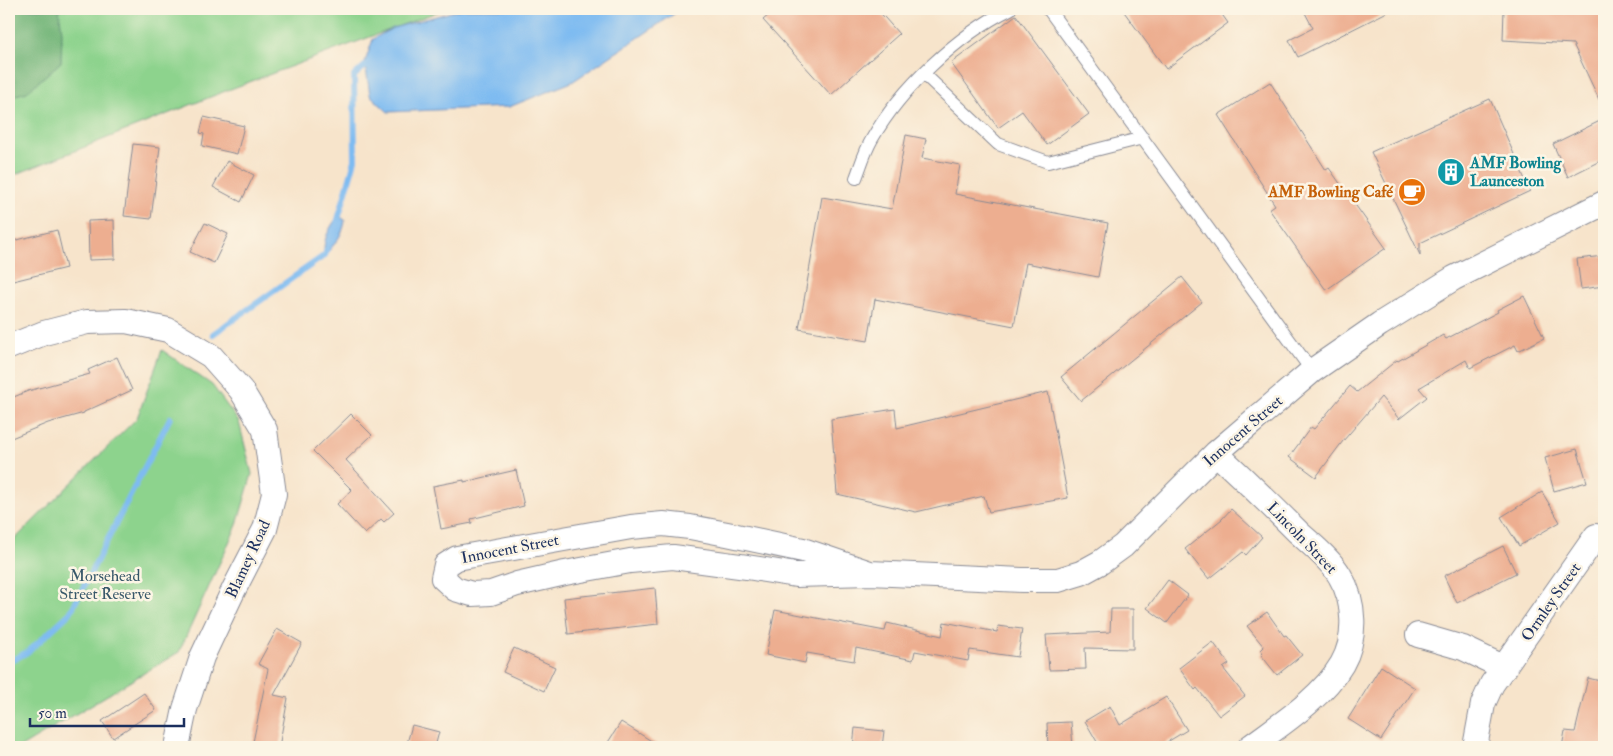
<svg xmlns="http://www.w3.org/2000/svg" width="1613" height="756" font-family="'IM FELL Double Pica',serif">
	<rect width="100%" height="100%" fill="#fcf5e5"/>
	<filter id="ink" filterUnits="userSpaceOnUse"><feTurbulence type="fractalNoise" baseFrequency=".02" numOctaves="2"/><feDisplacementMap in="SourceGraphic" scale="10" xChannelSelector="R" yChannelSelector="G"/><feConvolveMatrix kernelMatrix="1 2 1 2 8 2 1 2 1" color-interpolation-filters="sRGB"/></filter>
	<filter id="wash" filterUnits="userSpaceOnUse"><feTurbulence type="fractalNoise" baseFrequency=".0096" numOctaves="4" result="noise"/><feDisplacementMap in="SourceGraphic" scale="20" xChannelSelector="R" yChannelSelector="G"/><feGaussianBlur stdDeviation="1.12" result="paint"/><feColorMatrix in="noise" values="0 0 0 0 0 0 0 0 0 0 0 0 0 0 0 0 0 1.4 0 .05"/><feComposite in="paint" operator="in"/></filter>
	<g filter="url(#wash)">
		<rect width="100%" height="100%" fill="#f7e4cb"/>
		<path fill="#8dd38d" stroke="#548176" d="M9 9H445L228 90 9 177Z
			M162 350 212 385 239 422 252 474 237 525 179 652 21 747H9V545L137 418Z"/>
		<path fill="#72b578" stroke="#46726b" d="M9 9H59L62 32 61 62 27 92 9 97Z"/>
		<path fill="#7ebbf1" stroke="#4c75a8" d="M462 9H680L674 14 572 82 509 107 388 112 370 95 365 62 373 39 393 28Z
			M339 216 345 220C344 234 334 245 325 255 321 242 331 224 339 216Z"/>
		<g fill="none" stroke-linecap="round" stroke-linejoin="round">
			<path stroke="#7ebbf1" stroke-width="6" d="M337 223 355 160 354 76 365 66H374
				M213 334 325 255 327 249
				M9 662 29 651 70 613 170 418"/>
		</g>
		<g id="blocks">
			<path fill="#edae90" d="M776 9H877L899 34 831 95 763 20Z
				M1122 9H1218L1228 23 1166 69Z
				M1303 9H1393L1298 57 1289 40 1313 28Z
				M1504 9H1604V110L1573 44 1503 40Z
				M1016 15 1089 114 1047 145 1022 111 998 128 951 63Z
				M1270 82 1326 170 1329 168 1386 248 1326 290 1269 209 1275 205 1218 115Z
				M1490 99 1530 191 1420 243V255L1371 152Z
				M204 117 244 126 237 154 202 146 204 134 200 133Z
				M1604 119V159L1568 177 1553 144Z
				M906 135 926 139 922 158 960 165 955 194 1108 223 1098 277 1026 263 1014 326 875 299 868 341 799 329 822 197 892 209Z
				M133 144 160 147 151 219 124 216Z
				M227 161 254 175 241 202 213 187Z
				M114 220 115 259 89 260 88 221Z
				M205 223 228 234 214 263 190 252Z
				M57 230 66 268 9 282V242Z
				M1604 256V286L1581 289 1577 259Z
				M1182 277 1202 302 1081 401 1061 377Z
				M1524 296 1544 338 1518 351 1515 345 1470 368 1466 360 1419 388 1427 397 1399 419 1381 397 1343 441 1316 477 1289 457 1311 427 1314 429 1350 386 1357 392 1397 360 1398 361 1443 335 1446 339 1498 312 1497 310Z
				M117 357 132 390 84 412V413L48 423 9 439V399L28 391 90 374 88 370Z
				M1048 392 1068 498 989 512 984 496 916 512 837 494 831 419 895 409 897 428Z
				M351 414 372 435 346 460 394 513 384 522 381 519 365 534 337 504 352 490 313 451Z
				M1577 449 1587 482 1554 491 1545 458Z
				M516 470 524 506 471 519 472 523 441 529 433 486 464 480V482Z
				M1542 492 1560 522 1519 546 1501 517Z
				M1231 509 1262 537 1246 555 1243 552 1209 579 1185 549 1222 519Z
				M1503 546 1516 573 1457 603 1444 576Z
				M1168 580 1188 595 1167 623 1147 608Z
				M655 588 658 624 568 634 564 598Z
				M1111 609H1133V649L1085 648 1086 669 1049 670 1046 635 1110 632Z
				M775 610 885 631 887 623 942 636 944 622 997 632 998 626 1022 629 1018 657 970 650 968 661 915 651 913 660 856 648 854 661 807 653 805 663 766 655Z
				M1267 612 1284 636 1286 635 1302 655 1277 675 1261 655 1263 653 1261 650 1264 647 1247 626Z
				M277 629 302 643 274 695 288 698 279 747H252L268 669 258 664Z
				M1213 642 1229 664 1223 668 1245 696 1219 716 1197 688 1195 690 1179 668Z
				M514 648 555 667 544 691 503 672Z
				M1381 666 1415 688 1381 740 1348 719Z
				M1588 678 1604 682V747H1562L1565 731 1575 732Z
				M144 693 156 710 113 738 102 721Z
				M1166 697 1187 730 1159 747H1100L1085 721 1110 706 1120 725Z
				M621 722 661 747H605Z
				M1071 722 1073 747H1048L1047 723Z
				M412 725 439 732 435 747H406Z
				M855 728 884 731 882 747H853Z"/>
		</g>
	</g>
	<g filter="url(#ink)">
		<use href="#blocks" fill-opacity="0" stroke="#898a94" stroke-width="1"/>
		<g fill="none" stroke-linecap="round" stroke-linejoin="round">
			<g stroke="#898a94" stroke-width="14">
				<path id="service" d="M1047 9 1049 10 1312 371
					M924 74 998 144 1048 162 1143 138
					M856 178C861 165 865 151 872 139 901 88 958 35 1010 9"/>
			</g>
			<g stroke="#898a94" stroke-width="26">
				<path id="minor" d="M9 347 44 333 87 322 126 321 168 330 211 356 241 390 265 430 274 494 265 529 234 589 202 657 185 709 177 747
					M1216 453C1244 479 1271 505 1298 532 1312 545 1331 560 1340 576 1355 601 1357 638 1342 664 1322 698 1281 724 1250 747
					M870 573 803 550 727 534 690 527 663 524 631 527 457 558 446 565 443 578 455 589 472 594 491 593 517 584 565 573 630 561 673 557 747 567 796 575 870 573 1022 580H1058L1081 573 1101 562 1123 546 1216 453 1312 371 1380 324 1454 278 1604 203
					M1418 635 1463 648 1505 668
					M1475 747 1483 704 1492 684 1596 536"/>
			</g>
			<use href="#service" stroke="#fff" stroke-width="12"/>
			<use href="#minor" stroke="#fff" stroke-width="24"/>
		</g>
	</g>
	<defs>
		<g id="building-disc" transform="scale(1.4375)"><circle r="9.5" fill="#0f9aa8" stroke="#fcf5e5"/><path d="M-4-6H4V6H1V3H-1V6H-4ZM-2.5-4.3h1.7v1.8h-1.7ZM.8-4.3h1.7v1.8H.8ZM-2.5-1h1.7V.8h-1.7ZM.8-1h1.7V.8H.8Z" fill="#fff"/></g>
		<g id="cafe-disc" transform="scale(1.4375)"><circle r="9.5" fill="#e8710a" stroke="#fcf5e5"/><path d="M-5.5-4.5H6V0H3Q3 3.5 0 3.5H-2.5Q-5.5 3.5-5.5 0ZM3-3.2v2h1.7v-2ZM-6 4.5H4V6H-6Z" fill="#fff"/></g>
	</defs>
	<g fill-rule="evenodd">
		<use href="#building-disc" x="1451" y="172"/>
		<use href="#cafe-disc" x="1412" y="192"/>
	</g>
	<g text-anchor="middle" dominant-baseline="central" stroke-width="5" stroke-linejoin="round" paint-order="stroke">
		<g font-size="16" font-weight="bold" fill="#0d838f" stroke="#fcf5e5" text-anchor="start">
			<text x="1470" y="163">AMF Bowling<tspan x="1470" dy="18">Launceston</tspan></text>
		</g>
		<g font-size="16" font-weight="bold" fill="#c56008" stroke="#fcf5e5" text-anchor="end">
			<text x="1393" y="192">AMF Bowling Café</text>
		</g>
		<g font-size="16" fill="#1b2f5e" stroke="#fcf5e5">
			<text transform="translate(1243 431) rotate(-41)">Innocent Street</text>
			<text transform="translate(1302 538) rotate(46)">Lincoln Street</text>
			<text transform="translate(510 549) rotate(-11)">Innocent Street</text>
			<text transform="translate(248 559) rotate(-65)">Blamey Road</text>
			<text transform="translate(1551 602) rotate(-55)">Ormley Street</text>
		</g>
		<g font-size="16" fill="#38586a" stroke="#fcf5e5">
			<text x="105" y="576">Morsehead<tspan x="105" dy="18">Street Reserve</tspan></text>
		</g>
	</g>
	<rect width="1613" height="756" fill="none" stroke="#fcf5e5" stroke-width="30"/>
	<path d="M30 718v8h154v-8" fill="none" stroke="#1b2f5e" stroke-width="2.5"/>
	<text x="38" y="718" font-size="15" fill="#1b2f5e" stroke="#fcf5e5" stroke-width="4" paint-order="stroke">50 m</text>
</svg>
